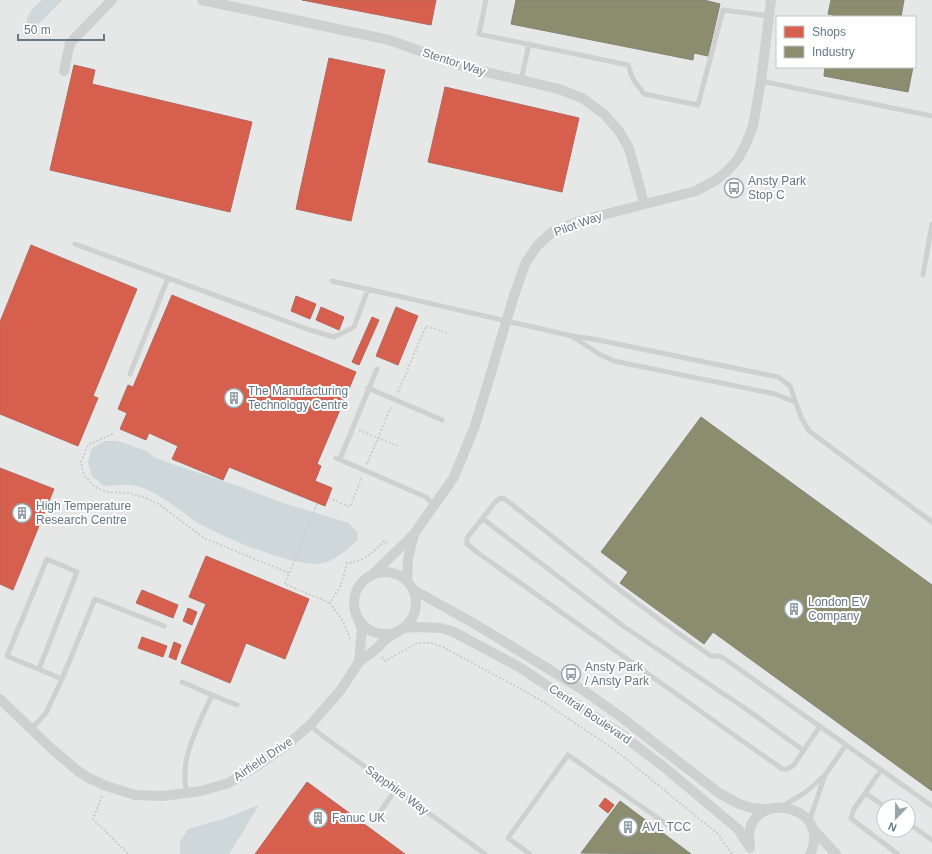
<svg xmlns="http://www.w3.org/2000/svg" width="932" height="854" font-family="Helvetica,sans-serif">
	<rect width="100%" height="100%" fill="#f6f6f4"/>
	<path fill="#e6e7e7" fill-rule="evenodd" d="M0 0H932V854H0ZM777 17H915V67H777ZM884 806H908V830H884Z"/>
	<path fill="#ced7d9" d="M42 0H62L41 22 31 26 27 24C26 13 35 7 42 0Z
		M105 441H118L144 450 156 458 172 464 244 488 280 502 349 523 358 533 357 541C348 549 338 558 327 562 303 572 223 537 200 524 195 522 191 518 187 515 174 506 161 496 146 489 133 483 117 485 104 486L92 476 88 462 92 448Z
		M259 805 229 854H180V842L188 829 226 818Z"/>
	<path fill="#d6604d" stroke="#b4675e" d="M302 0H436L431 25Z
		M329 58 385 70 351 221 296 209Z
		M74 65 95 70 92 84 252 122 230 212 50 170Z
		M445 87 579 118 562 192 428 162Z
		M31 245 137 289 93 396 98 398 78 446 0 414V322Z
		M172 295 356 372 317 464 321 466 315 481 332 488 325 506 229 467 223 480 172 459 178 446 149 433 146 440 120 429 127 413 118 409 128 385 133 387Z
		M296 296 316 304 310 319 291 311Z
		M321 307 344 317 339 330 316 320Z
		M396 307 418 316 398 365 376 356Z
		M372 317 379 320 359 365 352 362Z
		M0 468 54 489 13 590 0 584Z
		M206 556 309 599 285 659 246 643 230 683 181 663 206 604 189 597Z
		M142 590 178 605 173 618 136 603Z
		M188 608 197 612 192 625 183 621Z
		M142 637 167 646 163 657 138 648Z
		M174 642 181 645 176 660 169 657Z
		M307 782 405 854H255Z
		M605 798 614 805 608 813 599 806Z"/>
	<path fill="#8c8c6e" stroke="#808675" d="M516 0H704L720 4 708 56 694 53 693 60 511 24Z
		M831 0H904L901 17H842L828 14Z
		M825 67H913L908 92 824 76Z
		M701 417 932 585V791L713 632 704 644 620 583 628 572 601 552Z
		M620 801 691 854 581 853Z"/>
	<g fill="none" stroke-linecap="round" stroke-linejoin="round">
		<path stroke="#cccdce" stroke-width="2" stroke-dasharray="2 2" stroke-linecap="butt" d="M398 392 426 326 447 333
			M359 430 398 446
			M113 434 88 445 81 462 84 475 95 487 108 492 130 493 146 498 160 505 204 538 289 573
			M367 464 391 407
			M329 498 350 507 362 477
			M317 504 285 584 330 603
			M350 639 343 621 330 603 341 585 347 563C363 562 374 552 384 541L388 546
			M382 657 385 661 418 643H431L443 647 539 699 615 750 718 834 732 854
			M102 796 93 819 128 854"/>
		<path stroke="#cfd1d1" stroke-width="5" d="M486 0 479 34 628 65 633 79 644 94 698 105 723 10 769 16
			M521 80 529 44
			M761 81 932 116
			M75 244 310 330 334 337 354 327 368 289
			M923 275 932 224
			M332 281 572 336 593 339 778 377 790 386 801 417 809 431 932 522
			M573 337 599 354 614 361 775 394 795 402
			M130 374 168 278
			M368 388 442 420
			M336 458 426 497 434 505
			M340 459 377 369
			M483 519 623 626 746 709 803 750
			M39 669 77 572 47 559 7 656 62 679
			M182 682 212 695C199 725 178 759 187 793
			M212 695 237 705
			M310 725 320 734 485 854
			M820 726 793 766 787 769H782L478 553 467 544V538L496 501 500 498 505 499 617 588 675 631 711 656H719L725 659 932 806
			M31 729 46 713 62 679 95 599 164 626
			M881 770 854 809 851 818 854 821 898 854
			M825 775 846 745
			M865 793 884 806
			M783 806 806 792 825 775 809 822
			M380 812 396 789
			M908 823 932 840
			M530 854 508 838 568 755 672 828"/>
		<path stroke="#cfd1d1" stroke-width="10" d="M202 0 389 40 468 68 559 89 582 98 604 114 619 131 629 148 644 203
			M64 71 70 43 112 0
			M354 603a31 31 0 1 1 62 0a31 31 0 1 1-62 0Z
			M371 576 414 534 454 477 475 426 515 292 526 262 538 245 552 232 583 220 696 191 716 180 728 170 738 159 746 144 753 126 761 81 771 0
			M407 581 408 559 414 534
			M414 590 475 624 583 690 621 717 719 793 739 804 752 808 767 809
			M358 619 362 628 359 662
			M403 628 418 627 440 628 454 632 519 667 622 735 664 767 738 829 750 848
			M0 699 52 749 78 771 89 778 106 786 135 795 162 796 201 791 229 783 257 766 288 744 310 725 340 691 359 662 375 650 386 639 399 631
			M812 828 836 854
			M750 847C739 786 835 802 810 854"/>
	</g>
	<defs>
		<g id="bus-ring" transform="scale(1)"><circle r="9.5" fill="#fff" stroke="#97a4ac" stroke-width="1.5"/><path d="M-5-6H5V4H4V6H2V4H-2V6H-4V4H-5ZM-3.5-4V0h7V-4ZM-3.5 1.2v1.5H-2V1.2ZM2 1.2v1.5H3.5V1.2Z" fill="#97a4ac"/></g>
		<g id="building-ring" transform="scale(1)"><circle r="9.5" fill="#fff" stroke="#97a4ac" stroke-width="1.5"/><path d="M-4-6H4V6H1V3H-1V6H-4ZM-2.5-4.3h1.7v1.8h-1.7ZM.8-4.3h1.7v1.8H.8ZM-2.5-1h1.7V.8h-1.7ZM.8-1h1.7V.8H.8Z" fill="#97a4ac"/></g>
	</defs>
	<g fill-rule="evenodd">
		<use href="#bus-ring" x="734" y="188"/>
		<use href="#building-ring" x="234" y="398"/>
		<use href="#building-ring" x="22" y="513"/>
		<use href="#building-ring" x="794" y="609"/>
		<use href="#bus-ring" x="571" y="674"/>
		<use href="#building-ring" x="318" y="818"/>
		<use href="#building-ring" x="628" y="827"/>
	</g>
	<g text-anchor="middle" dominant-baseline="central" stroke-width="4" stroke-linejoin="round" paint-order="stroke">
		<g font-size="12" fill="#647886" stroke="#fff">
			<text transform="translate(454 62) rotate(18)">Stentor Way</text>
			<text transform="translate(578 224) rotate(-20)">Pilot Way</text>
			<text transform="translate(590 714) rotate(34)">Central Boulevard</text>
			<text transform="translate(263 759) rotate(-34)">Airfield Drive</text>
			<text transform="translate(397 790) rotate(36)">Sapphire Way</text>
		</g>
		<g font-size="12" fill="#647886" stroke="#fff" text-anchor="start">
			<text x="748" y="181">Ansty Park<tspan x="748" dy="14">Stop C</tspan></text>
			<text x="248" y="391">The Manufacturing<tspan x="248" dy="14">Technology Centre</tspan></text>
			<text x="36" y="506">High Temperature<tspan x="36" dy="14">Research Centre</tspan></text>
			<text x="808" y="602">London EV<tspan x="808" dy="14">Company</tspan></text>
			<text x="585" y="667">Ansty Park<tspan x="585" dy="14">/ Ansty Park</tspan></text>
			<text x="332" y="818">Fanuc UK</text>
			<text x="642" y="827">AVL TCC</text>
		</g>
	</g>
	<rect x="776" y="16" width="140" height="52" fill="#ffffff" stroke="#c1c9cf"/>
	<rect x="784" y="26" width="20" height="12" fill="#d6604d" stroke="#c1c9cf"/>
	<text x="812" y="36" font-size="12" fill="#647886">Shops</text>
	<rect x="784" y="46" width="20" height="12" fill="#8c8c6e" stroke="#c1c9cf"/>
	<text x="812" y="56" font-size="12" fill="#647886">Industry</text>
	<g transform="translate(896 818) rotate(202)"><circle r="19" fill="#ffffff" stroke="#c1c9cf"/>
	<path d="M0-3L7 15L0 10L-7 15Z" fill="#97a4ac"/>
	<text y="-6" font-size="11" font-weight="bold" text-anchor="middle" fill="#647886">N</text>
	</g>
	<path d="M18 34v6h86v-6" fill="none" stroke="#647886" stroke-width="2"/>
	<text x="24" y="34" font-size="12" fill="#647886" stroke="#ffffff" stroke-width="3" paint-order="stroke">50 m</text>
</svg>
